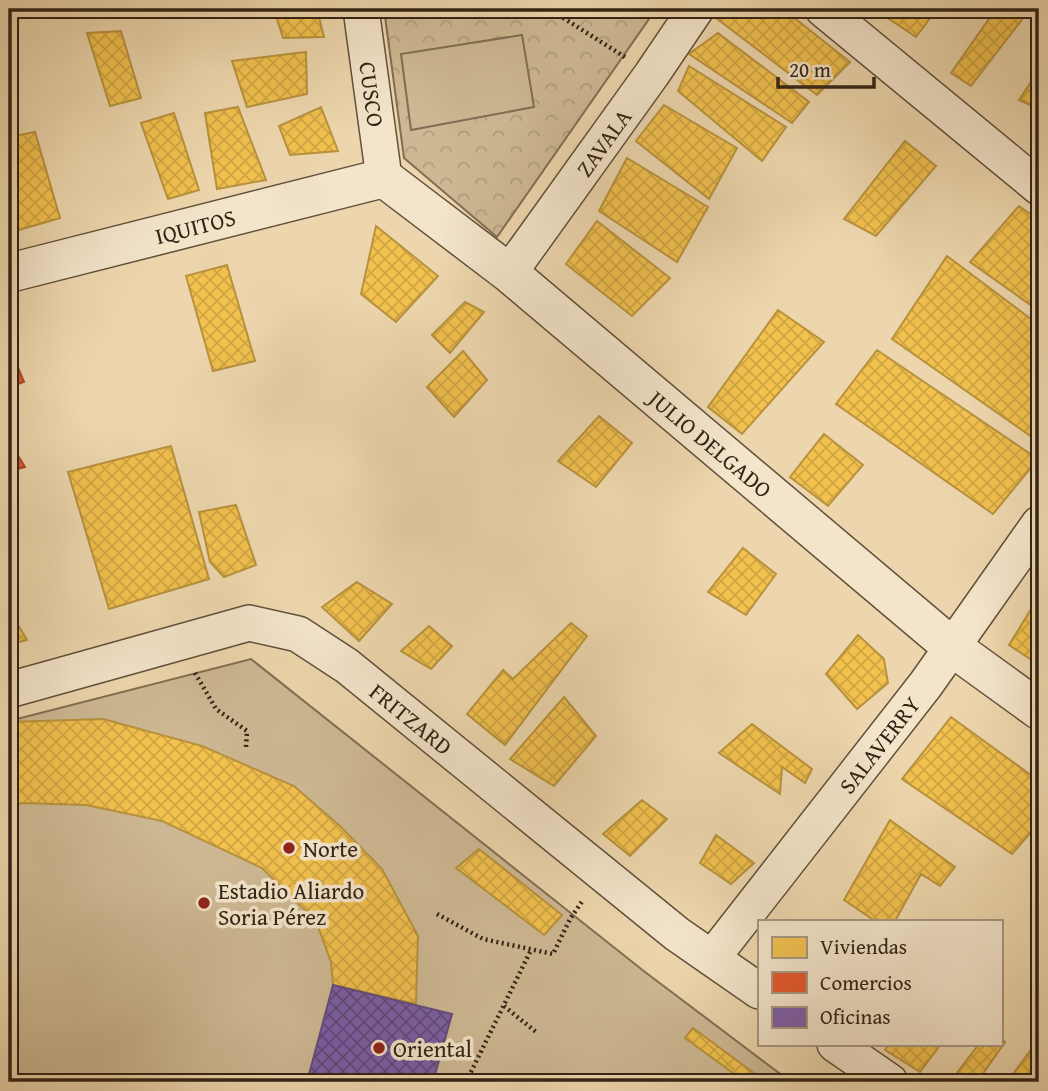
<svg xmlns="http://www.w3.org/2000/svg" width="1048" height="1091" font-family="'Gentium Book Plus',serif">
	<defs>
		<pattern id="forest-crowns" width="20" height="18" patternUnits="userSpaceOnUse" patternTransform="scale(1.75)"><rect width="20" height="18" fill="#cdb893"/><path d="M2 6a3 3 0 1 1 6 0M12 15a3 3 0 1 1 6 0" fill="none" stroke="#b09e7e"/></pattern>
		<pattern id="homes-cross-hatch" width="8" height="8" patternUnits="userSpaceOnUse" patternTransform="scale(1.75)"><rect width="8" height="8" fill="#f2c14e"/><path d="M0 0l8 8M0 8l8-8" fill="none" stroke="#d0a643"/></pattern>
		<pattern id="shops-cross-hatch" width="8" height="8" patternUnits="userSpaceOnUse" patternTransform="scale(1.75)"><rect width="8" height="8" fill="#e4572e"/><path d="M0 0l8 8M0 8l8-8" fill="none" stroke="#b94826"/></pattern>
		<pattern id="offices-cross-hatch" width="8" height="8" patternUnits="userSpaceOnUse" patternTransform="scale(1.75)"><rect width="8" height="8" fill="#7b5ea7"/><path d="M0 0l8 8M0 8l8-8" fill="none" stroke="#60497f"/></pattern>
	</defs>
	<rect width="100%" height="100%" fill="#edd6ad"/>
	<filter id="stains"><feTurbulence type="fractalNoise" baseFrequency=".00286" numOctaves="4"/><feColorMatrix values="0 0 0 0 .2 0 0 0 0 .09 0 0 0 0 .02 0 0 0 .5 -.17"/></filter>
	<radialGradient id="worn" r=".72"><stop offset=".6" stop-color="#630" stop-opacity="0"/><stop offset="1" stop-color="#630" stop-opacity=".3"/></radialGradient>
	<path fill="url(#forest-crowns)" stroke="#806e54" stroke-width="2" d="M384 9H656L497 237 404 158Z"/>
	<path fill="#cdb893" stroke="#806e54" stroke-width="2" d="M522 35 534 107 411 130 401 54Z
		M251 659 645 972 791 1082H9V721Z"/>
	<path fill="url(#homes-cross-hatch)" stroke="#b8923d" stroke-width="2" d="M274 9H317L324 37 283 38Z
		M722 9H783L850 62 817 95 716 18Z
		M874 9H937L916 37Z
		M996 9H1030L971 86 951 73Z
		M121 31 141 98 110 106 87 33Z
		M718 33 809 102 792 123 689 54Z
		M306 52 307 94 247 107 232 61Z
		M689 66 786 127 762 161 678 91Z
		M1039 70V109L1019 100Z
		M664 105 737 148 709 199 636 141Z
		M238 107 266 180 217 189 205 113Z
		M321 107 338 151 290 155 279 126Z
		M174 113 199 190 168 199 141 123Z
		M35 132 60 218 19 230 9 186V137Z
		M905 141 936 166 876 236 844 219Z
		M627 158 708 207 677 262 599 211Z
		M1019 206 1039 220V311L970 262Z
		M597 221 670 278 632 316 566 264Z
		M376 226 438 276 396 322 361 294Z
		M947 256 1039 325V442L892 339Z
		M227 265 255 361 213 371 186 276Z
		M465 302 484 312 450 353 432 335Z
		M778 310 824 342 742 434 708 407Z
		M877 350 1038 459 993 514 836 404Z
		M463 351 487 380 454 417 427 387Z
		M599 416 632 443 596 487 558 461Z
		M824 434 863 465 828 506 790 477Z
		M171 446 209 579 109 609 68 472Z
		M236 505 256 565 224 577 210 562 199 512Z
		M743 548 776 574 746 615 708 592Z
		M357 582 392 604 359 641 322 607Z
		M1033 606 1039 613V665L1009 645Z
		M9 610 27 640 9 645Z
		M571 623 587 636 505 745 467 714 503 670 513 679Z
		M429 626 452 646 431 669 401 651Z
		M858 635 884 659 888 683 857 709 826 674Z
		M564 697 596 736 554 786 510 759Z
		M951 717 1039 781V823L1012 854 902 779Z
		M103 719 202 746 294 786 341 827 382 869 418 936 416 1004 333 985 331 962 316 921 262 868 162 821 86 805 23 803 9 806V722Z
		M752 724 812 769 805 783 782 767 780 794 719 753Z
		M642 800 667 819 630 856 603 834Z
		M890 820 955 867 940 886 921 874 895 921H875L844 900Z
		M716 835 754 863 731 884 700 863Z
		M479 849 562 915 544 935 456 868Z
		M693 1028 766 1082H727L733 1073 685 1038Z
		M1001 1038 1005 1042 977 1082H950L979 1044H1001Z
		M1039 1039 1038 1082H1007Z
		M889 1044H941L920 1072 885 1050Z"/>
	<path fill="url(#shops-cross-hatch)" stroke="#af4726" stroke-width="2" d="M9 346 24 382 9 387Z
		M9 441 25 467 9 471Z"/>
	<path fill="url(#offices-cross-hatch)" stroke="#654c7b" stroke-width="2" d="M333 985 452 1014 433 1082H307Z"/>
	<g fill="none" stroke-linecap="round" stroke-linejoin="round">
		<g stroke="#61503b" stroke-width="38">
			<g id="minor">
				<path id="s1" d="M361 9 384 178"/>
				<path d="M823 9 1039 187"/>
				<path id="s2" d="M509 273 652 74 696 9"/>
				<path id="s3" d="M9 690 249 623 298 634 347 666 677 934 759 991"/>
				<path id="s4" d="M712 958 926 684 1039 524"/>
				<path d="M835 1044 890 1082"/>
			</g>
		</g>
		<g stroke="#61503b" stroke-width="41">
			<g id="tertiary">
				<path id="s5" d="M9 273 384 178 509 273 952 647 1039 710"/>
			</g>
		</g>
		<path stroke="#322315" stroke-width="4.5" stroke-dasharray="2 3.5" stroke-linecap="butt" d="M549 9 625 57
			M195 673 216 709 247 731 246 747
			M437 914 483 939 553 954 570 919 583 900
			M504 1006 536 1032
			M466 1082 531 950"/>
		<use href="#minor" stroke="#f3e4ca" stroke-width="35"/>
		<use href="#tertiary" stroke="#f3e4ca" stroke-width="38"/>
	</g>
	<g fill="#8f2418" stroke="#f3e4ca" stroke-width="2.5">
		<circle cx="289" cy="848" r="7"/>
		<circle cx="204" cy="903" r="7"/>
		<circle cx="379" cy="1048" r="7"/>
	</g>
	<g text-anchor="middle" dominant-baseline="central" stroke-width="7" stroke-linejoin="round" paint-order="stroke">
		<g font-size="23" fill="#322315" stroke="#f3e4ca">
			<text stroke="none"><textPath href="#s1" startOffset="86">CUSCO</textPath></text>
			<text stroke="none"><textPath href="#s2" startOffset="161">ZAVALA</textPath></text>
			<text stroke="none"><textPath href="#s5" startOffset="192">IQUITOS</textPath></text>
			<text stroke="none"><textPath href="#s5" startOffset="808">JULIO DELGADO</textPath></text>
			<text stroke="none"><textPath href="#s3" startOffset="441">FRITZARD</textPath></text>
			<text stroke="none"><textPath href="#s4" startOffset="271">SALAVERRY</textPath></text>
		</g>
		<g font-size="23" fill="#322315" stroke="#f3e4ca" text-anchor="start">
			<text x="303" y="848">Norte</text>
			<text x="218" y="890">Estadio Aliardo<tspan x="218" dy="26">Soria Pérez</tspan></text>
			<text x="393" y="1048">Oriental</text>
		</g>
	</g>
	<rect width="1048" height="1091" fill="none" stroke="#edd6ad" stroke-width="35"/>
	<rect x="10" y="10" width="1027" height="1070" fill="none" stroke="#322315" stroke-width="3.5"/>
	<rect x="18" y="18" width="1013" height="1056" fill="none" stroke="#322315" stroke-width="2"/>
	<rect x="758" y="920" width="245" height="126" fill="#f3e4ca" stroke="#a69782" stroke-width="2"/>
	<rect x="772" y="937" width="35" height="21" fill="#f2c14e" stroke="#a69782" stroke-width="2"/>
	<text x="820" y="954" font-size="21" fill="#322315">Viviendas</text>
	<rect x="772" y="972" width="35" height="21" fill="#e4572e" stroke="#a69782" stroke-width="2"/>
	<text x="820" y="990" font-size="21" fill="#322315">Comercios</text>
	<rect x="772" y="1007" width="35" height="21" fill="#7b5ea7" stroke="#a69782" stroke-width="2"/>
	<text x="820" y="1024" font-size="21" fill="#322315">Oficinas</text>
	<path d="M778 77v10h96v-10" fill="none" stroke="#322315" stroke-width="3.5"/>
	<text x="789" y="77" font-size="21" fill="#322315" stroke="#f3e4ca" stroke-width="5" paint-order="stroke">20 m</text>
	<rect width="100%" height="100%" filter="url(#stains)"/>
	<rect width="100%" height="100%" fill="url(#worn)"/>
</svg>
